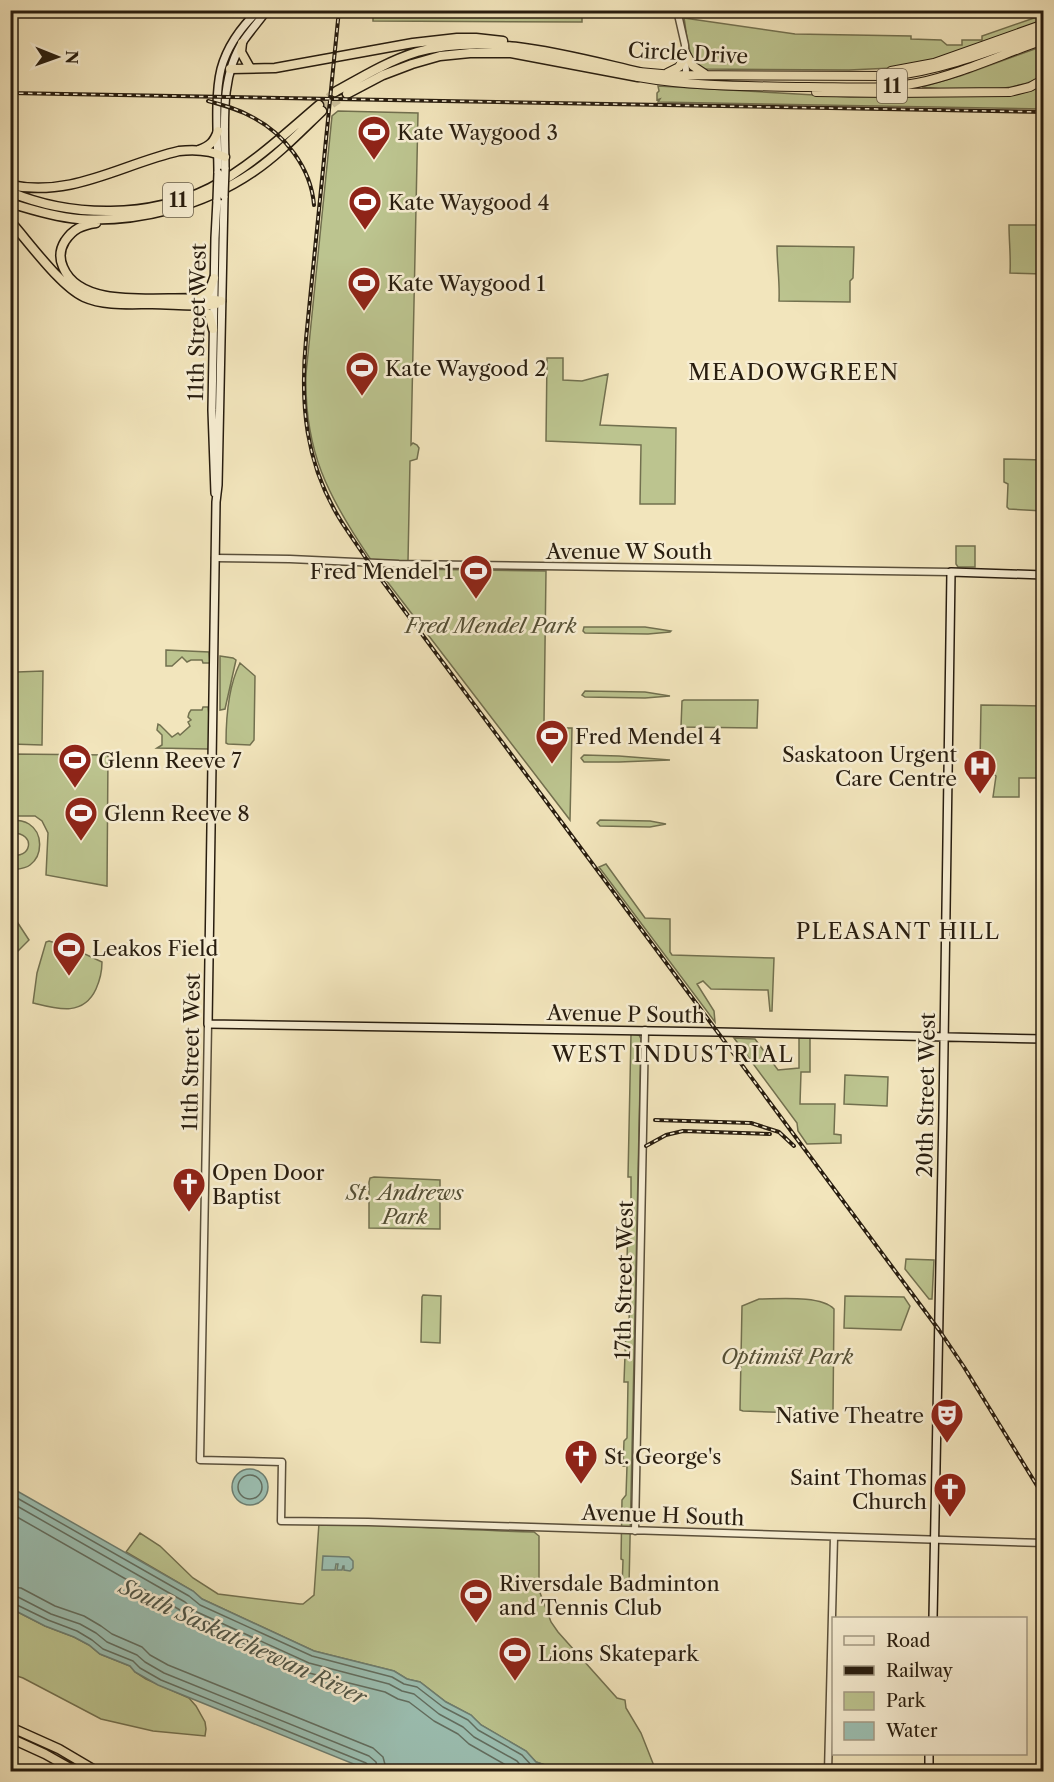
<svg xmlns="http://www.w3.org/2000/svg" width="1054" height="1782" font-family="'Libre Caslon Text',serif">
	<rect width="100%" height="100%" fill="#f2e5bc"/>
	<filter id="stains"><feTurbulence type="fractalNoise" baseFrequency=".00333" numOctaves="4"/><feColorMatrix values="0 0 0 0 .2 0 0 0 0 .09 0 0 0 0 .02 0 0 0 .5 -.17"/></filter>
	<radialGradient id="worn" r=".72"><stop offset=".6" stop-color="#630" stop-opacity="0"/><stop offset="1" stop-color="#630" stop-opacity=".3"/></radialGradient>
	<path fill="#bcc48f" stroke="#72704f" stroke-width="1.5" d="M373 11V10L582 11V22L373 21Z
		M684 18 795 34 911 36V39L941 40 947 45H962V40H982V36L1034 18H1043L1044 20 940 58 892 68 849 70 702 69C687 59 687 34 684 18Z
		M1043 46V75C1017 94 954 91 922 87L963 75Z
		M1044 84 1043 109 658 102 660 99 657 100V93L659 91 658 86 850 97 1018 94 1033 90Z
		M338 111 418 113 411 445 413 443 417 445 419 448 417 459 410 461 408 561 371 560C328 497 304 451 306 374L332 116Z
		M1009 225H1043V274L1010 273C1011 256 1009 242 1009 225Z
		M777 246 854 247 853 278 850 281V302L779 301C780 282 777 265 777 246Z
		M547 358H563V380L582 381 608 374 600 425 676 428 675 504H640L641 445 546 441Z
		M1004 459 1043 460V511L1009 509 1007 507 1008 484 1004 482Z
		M956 546H975V567H958L956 564Z
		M376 567 408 569 546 571 544 722 545 726 549 728H572L570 820Z
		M584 627H645L671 631 670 632 648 634 585 633 583 631Z
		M11 648H17V672L43 671 42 745 11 744Z
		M166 650 209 652 210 663H203L202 660H191L187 662 182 657 172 666H166Z
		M220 656 233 658 236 660 225 709 220 710Z
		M240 663 255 676 254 740 250 745 228 744 226 743C226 717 228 687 240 663Z
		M585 691 645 692 670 696 645 698 585 697 582 695Z
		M684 700H758L757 728 681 727 682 701Z
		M981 705 1043 706V778H1019V797H993L996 776 980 764Z
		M203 707H208L213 746 208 749 157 748 162 745V735L157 730 158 724 160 725 172 737 178 733 180 735 190 726 188 722 191 720 188 717 189 713 191 710H202Z
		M11 754 108 755 107 886 46 875 48 833 42 821 35 816H11Z
		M584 755 619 756 670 760 619 762H584L581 758Z
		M11 820C17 820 23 820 29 824 43 833 43 855 30 865 25 869 18 869 12 870L11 854C30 861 38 833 12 833L11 835Z
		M600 820 650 821 666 824 650 827 600 826 597 823Z
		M606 864 645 918 670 919V952L672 955 774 958 772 1011H770L768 990 711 989 703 981 697 984 714 1011 715 1022 599 867Z
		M10 911 29 940 11 958H10Z
		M49 941 72 948 102 962C102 971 100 980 96 989 83 1017 57 1009 33 1003L37 973 46 942Z
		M631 1034 639 1035 641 1039 629 1586 626 1589H622L623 1560 621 1559 622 1500 626 1495 627 1466H623L624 1441 627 1438 628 1382H624L626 1328 629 1327 630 1269 627 1264 628 1211H631V1177H628Z
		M734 1038 755 1039 778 1070 799 1068V1038H810V1072H801L800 1104H835L834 1134 841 1135V1143L807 1144 798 1131 797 1123Z
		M845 1075 888 1077 887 1106 844 1104Z
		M374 1177 440 1180V1229L369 1228V1182L370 1178Z
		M906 1259 934 1260 932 1299H929L905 1269Z
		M423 1295 441 1296 440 1343 421 1342 422 1297Z
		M845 1296 904 1297 910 1306 901 1330 844 1328Z
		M759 1299C778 1299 821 1295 834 1309L833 1412 831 1414 743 1411 740 1410 742 1306Z
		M319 1523C391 1525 462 1530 534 1532L539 1536V1590L551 1622 558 1632 617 1698 625 1700 626 1708 641 1733 656 1771H552L545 1765 536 1762 526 1751 481 1725 471 1715 446 1702 420 1682 407 1679 394 1671 314 1651 202 1599 193 1591 126 1552 140 1533 160 1546 193 1578 218 1594 300 1604H303L314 1595Z
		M10 1608 45 1626 74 1637 89 1645 100 1654 130 1666 135 1672 146 1679 189 1698 196 1706 205 1722 206 1729 205 1736 153 1731 101 1719 23 1678 11 1674Z"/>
	<path fill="#9bbfb2" stroke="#6d7e71" stroke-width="1.5" d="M232 1487a18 18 0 1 1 36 0a18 18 0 1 1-36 0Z
		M10 1487 193 1591 202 1599 314 1651 394 1671 407 1679 420 1682 446 1702 471 1715 481 1725 526 1751 536 1762 545 1765 552 1771H371L158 1685 135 1672 130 1666 100 1654 89 1645 74 1637 45 1626 12 1609 10 1608Z
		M323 1556 349 1557 353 1561V1568L350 1571 344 1570V1566H343L342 1570H337L338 1564H336L335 1570H322Z"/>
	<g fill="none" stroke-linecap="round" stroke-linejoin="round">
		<path stroke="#626e60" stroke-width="1.5" d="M238 1487a12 12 0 1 1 24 0a12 12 0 1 1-24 0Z
			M10 1494 189 1596 200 1605 312 1656 392 1677 404 1684 417 1687 443 1707 468 1720 478 1730 522 1755 533 1767 543 1772
			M10 1502 185 1602 197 1612 309 1663 389 1684 402 1691 414 1694 439 1714 463 1727 474 1737 517 1761 526 1772
			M10 1513 180 1610 193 1620 305 1672 385 1692 398 1699 409 1702 434 1721 458 1734 469 1744 511 1768 514 1772
			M10 1587 21 1588 55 1606 84 1616 101 1626 112 1634 142 1647 150 1655 168 1665 373 1748 383 1757 387 1772
			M10 1596 18 1597 51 1614 80 1624 96 1633 107 1642 137 1655 145 1662 164 1673 369 1756 376 1762 378 1772
			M10 1603 15 1604 48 1620 77 1631 92 1640 103 1649 133 1661 140 1668 161 1680 366 1763 370 1767V1772"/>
		<path stroke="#cabd99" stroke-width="8" stroke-dasharray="8 4" stroke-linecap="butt" d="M319 105 335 92
			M322 111 347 94"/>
		<g stroke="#5a4f3a" stroke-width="9">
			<path id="tertiary" d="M677 10 685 45 686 74
				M215 558 290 559 399 564 951 572
				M208 1024 200 1460 282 1462 281 1521 368 1522 1044 1543
				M635 1531 645 1030
				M828 1772 834 1537"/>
		</g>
		<g stroke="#281d0f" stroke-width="10">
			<path id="secondary" d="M225 169C225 127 219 77 244 40 251 30 260 20 267 10
				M218 173C218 143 214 97 221 69 227 47 242 26 259 10
				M224 196 218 485 216 502 208 1024 718 1032 1044 1039
				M215 493 212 410 215 238 217 200
				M933 1618 943 1112 951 572 1044 575
				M929 1772V1754"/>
		</g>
		<g stroke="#281d0f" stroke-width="10">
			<path id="trunk" d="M686 54 693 66 705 74
				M891 71 934 63 1044 24
				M639 72 673 75 891 76C944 70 993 50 1044 32
				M667 73 679 67 686 54
				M638 77C694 87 751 86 807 87 844 87 882 90 917 83 961 74 1002 54 1044 40
				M816 92 889 93 1010 92 1030 87 1044 79"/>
		</g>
		<g stroke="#281d0f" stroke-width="11">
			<path id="motorway" d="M242 43 241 52 250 68
				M230 69 275 68 413 43 457 38H476L503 41
				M335 92C362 77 388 61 417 52 488 32 569 56 639 72
				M347 94 383 75 412 64 440 56 470 53H511L638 77
				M199 150C210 146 214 142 218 131
				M10 185C72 198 122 164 179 151 195 149 210 150 225 157
				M10 192C72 218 150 218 210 188 250 167 285 134 319 105
				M10 203C32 210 55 217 78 219 138 223 203 206 253 172 278 155 300 132 322 111
				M10 221C28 241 60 286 84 297 104 306 129 304 152 304 173 304 196 308 216 304
				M96 223C82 225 73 229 65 241 60 249 59 258 63 267 83 316 180 291 221 301
				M200 298 209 292 214 278
				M198 306 209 314 213 329
				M10 1727 59 1749 98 1772
				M10 1738 45 1754 77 1772"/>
		</g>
		<use href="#tertiary" stroke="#f7eed3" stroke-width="6"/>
		<use href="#secondary" stroke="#f7eed3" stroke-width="7"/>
		<use href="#trunk" stroke="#f2e5bc" stroke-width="8"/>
		<use href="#motorway" stroke="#f2e5bc" stroke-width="8"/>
		<g stroke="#281d0f" stroke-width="4">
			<path id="rail" d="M339 10 306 339C300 404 305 463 341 521 350 535 360 549 369 563L939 1330 964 1367 1044 1497
				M10 93 1044 112
				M208 101C223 105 238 109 252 117 285 134 311 168 314 205
				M655 1120 751 1123 779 1132 794 1146
				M646 1146 666 1135 683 1131 770 1134"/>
		</g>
		<use href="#rail" stroke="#f7eed3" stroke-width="1.5" stroke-dasharray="4.5" stroke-linecap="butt"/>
		<g stroke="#281d0f" stroke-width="10" stroke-linecap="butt">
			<path id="secondary-bridge" d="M224 196 225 169
				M217 200 218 173"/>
		</g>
		<use href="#secondary-bridge" stroke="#f7eed3" stroke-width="7"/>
	</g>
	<defs>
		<g id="stadium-pin" transform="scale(1.725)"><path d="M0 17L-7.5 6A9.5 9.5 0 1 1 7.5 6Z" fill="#8f2418" stroke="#f7eed3"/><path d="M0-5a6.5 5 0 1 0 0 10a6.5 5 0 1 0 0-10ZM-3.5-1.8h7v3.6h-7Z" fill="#fff"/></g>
		<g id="hospital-pin" transform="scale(1.725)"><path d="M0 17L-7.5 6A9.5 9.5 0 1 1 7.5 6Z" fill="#8f2418" stroke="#f7eed3"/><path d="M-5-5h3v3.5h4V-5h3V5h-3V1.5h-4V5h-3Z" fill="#fff"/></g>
		<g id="church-pin" transform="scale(1.725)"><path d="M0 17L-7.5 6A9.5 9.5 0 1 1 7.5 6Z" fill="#8f2418" stroke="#f7eed3"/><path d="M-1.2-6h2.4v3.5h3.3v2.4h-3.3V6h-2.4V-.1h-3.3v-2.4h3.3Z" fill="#fff"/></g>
		<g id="theatre-pin" transform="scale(1.725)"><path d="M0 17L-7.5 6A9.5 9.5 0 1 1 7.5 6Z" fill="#8f2418" stroke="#f7eed3"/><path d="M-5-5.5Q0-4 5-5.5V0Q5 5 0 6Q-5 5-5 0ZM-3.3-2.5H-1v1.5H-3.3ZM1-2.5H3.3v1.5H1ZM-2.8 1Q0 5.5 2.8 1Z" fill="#fff"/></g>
	</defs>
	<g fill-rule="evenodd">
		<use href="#stadium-pin" x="374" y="132"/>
		<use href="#stadium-pin" x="365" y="202"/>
		<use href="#stadium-pin" x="364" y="283"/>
		<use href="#stadium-pin" x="362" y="368"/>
		<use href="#stadium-pin" x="476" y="571"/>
		<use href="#stadium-pin" x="552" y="736"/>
		<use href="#stadium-pin" x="75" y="760"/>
		<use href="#hospital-pin" x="980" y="766"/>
		<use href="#stadium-pin" x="81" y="813"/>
		<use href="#stadium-pin" x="69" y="948"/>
		<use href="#church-pin" x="189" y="1184"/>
		<use href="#theatre-pin" x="947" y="1415"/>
		<use href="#church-pin" x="581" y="1456"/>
		<use href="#church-pin" x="950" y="1489"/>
		<use href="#stadium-pin" x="476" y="1595"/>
		<use href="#stadium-pin" x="515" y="1653"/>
	</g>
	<g text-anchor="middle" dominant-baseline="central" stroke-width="5" stroke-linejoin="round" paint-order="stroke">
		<g fill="#f7eed3" stroke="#665c4a" stroke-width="1.5">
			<rect x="877" y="69" width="30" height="34" rx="4.5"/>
			<rect x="163" y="183" width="30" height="34" rx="4.5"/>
		</g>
		<g font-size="20" font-weight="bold" fill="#281d0f">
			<text x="892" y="86">11</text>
			<text x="178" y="200">11</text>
		</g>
		<g font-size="21" fill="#281d0f" stroke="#f7eed3">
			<text transform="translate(688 53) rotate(3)">Circle Drive</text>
			<text transform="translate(197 322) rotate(-89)">11th Street West</text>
			<text x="629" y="551">Avenue W South</text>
			<text transform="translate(626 1014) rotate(1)">Avenue P South</text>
			<text transform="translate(191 1052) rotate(-89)">11th Street West</text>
			<text transform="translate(926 1095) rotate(-89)">20th Street West</text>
			<text transform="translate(624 1280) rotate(-89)">17th Street West</text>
			<text transform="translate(663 1515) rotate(2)">Avenue H South</text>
		</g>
		<g font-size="21" fill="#281d0f" stroke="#f7eed3" text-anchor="start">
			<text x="397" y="132">Kate Waygood 3</text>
			<text x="388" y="202">Kate Waygood 4</text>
			<text x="387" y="283">Kate Waygood 1</text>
			<text x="385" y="368">Kate Waygood 2</text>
			<text x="453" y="571" text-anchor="end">Fred Mendel 1</text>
			<text x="575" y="736">Fred Mendel 4</text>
			<text x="957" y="754" text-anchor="end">Saskatoon Urgent<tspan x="957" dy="24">Care Centre</tspan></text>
			<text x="98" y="760">Glenn Reeve 7</text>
			<text x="104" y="813">Glenn Reeve 8</text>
			<text x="92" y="948">Leakos Field</text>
			<text x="212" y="1172">Open Door<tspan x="212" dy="24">Baptist</tspan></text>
			<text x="924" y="1415" text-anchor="end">Native Theatre</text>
			<text x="604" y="1456">St. George's</text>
			<text x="927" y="1477" text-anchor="end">Saint Thomas<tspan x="927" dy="24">Church</tspan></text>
			<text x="499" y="1583">Riversdale Badminton<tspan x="499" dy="24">and Tennis Club</tspan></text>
			<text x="538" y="1653">Lions Skatepark</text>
		</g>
		<g font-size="21" font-style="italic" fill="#544f35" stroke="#f7eed3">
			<text x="491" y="625">Fred Mendel Park</text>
			<text x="405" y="1192">St. Andrews<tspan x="405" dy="24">Park</tspan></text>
			<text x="787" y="1356">Optimist Park</text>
		</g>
		<g font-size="22" letter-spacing="1.5" fill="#281d0f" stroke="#f7eed3">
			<text x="794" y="372">MEADOWGREEN</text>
			<text x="898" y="931">PLEASANT HILL</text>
			<text x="673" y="1054">WEST INDUSTRIAL</text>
		</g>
		<g font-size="22" font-style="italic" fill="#505648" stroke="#f7eed3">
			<text transform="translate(243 1642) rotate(25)">South Saskatchewan River</text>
		</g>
	</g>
	<rect width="1054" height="1782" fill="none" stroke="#f2e5bc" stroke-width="36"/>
	<rect x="12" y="12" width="1030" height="1758" fill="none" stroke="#281d0f" stroke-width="3"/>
	<rect x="18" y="18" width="1018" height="1746" fill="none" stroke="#281d0f" stroke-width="1.5"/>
	<rect x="832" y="1617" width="195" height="138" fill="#f7eed3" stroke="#a49a85" stroke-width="1.5"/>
	<rect x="844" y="1636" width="30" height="9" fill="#f7eed3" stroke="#a49a85" stroke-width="1.5"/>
	<text x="886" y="1647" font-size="18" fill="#281d0f">Road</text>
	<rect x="844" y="1666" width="30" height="9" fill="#281d0f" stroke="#a49a85" stroke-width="1.5"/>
	<text x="886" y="1677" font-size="18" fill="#281d0f">Railway</text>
	<rect x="844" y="1692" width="30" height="18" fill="#bcc48f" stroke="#a49a85" stroke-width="1.5"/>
	<text x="886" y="1707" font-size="18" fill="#281d0f">Park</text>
	<rect x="844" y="1722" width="30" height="18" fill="#9bbfb2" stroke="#a49a85" stroke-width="1.5"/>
	<text x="886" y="1737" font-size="18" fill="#281d0f">Water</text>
	<g transform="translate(57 57) rotate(91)" stroke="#f7eed3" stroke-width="4.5" paint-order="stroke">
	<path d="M0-4.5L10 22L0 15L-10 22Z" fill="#281d0f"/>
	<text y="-9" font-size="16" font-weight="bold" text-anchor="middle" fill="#281d0f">N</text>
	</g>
	<rect width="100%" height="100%" filter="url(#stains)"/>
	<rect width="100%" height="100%" fill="url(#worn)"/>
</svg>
